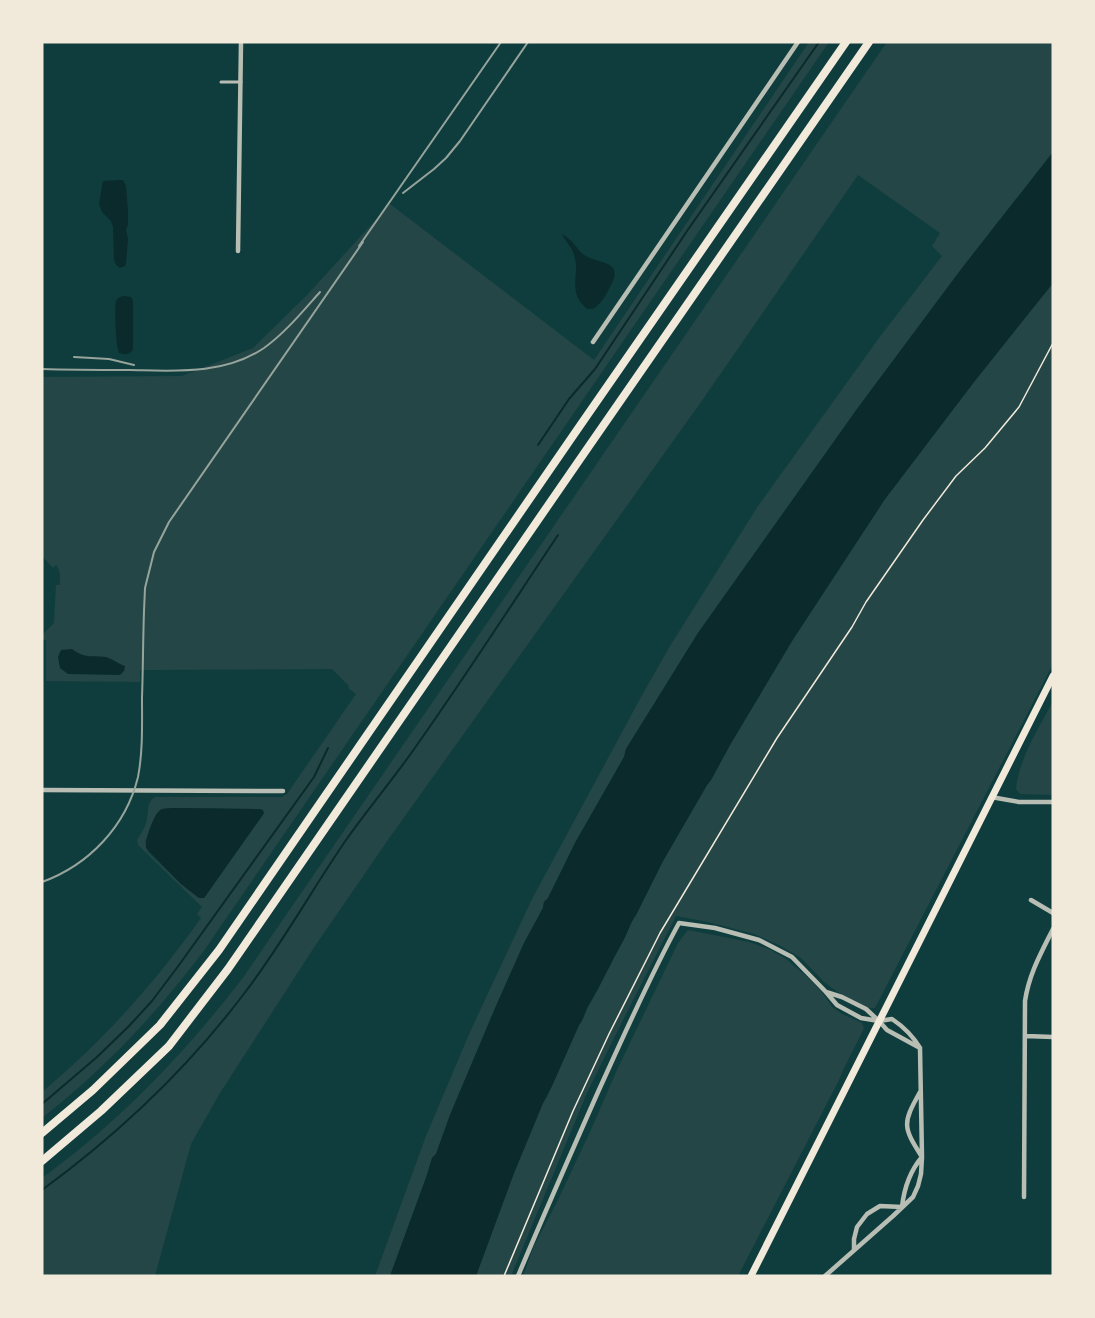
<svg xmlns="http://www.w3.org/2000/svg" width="1095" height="1318" font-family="'PT Sans Narrow',sans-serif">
	<rect width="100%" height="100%" fill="#0f3d3e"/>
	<path fill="#244646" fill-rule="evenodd" d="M809 42H829L203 952C173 991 141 1029 105 1063 85 1083 64 1100 42 1118V1092C105 1039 154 984 201 918L197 914 202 907 138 845 137 840C140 835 143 831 145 826 150 815 145 803 155 797H282L287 794 356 694 348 688 349 686 332 669 140 670V682L46 681V640H42V635L54 623 56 585H60C60 577 61 571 56 565L53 568 42 556V377L182 376 253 348 308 294 390 204 594 360ZM177 808 260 809 263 815 204 898H199L181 884 148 852 145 841 157 813 163 809Z
		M887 42H1053V152L962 268 857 409 698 633 626 749 624 757 575 843 548 898 544 902 543 908 524 943 496 1006 450 1115 436 1154 432 1158 427 1175 390 1276H375L426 1136 470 1032 532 899 641 697 670 646 758 506 879 338 942 256 932 246 940 233 858 175 701 402 390 837 313 949 220 1093 191 1144 155 1276H42V1178C119 1122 184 1054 242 979Z
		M1053 283V664L875 1008H868L838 992 824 982 801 958 779 945 754 934 708 922 676 916 623 1020 587 1093 511 1276H476L514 1173 543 1103 547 1097 579 1025C584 1019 585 1011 590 1004 602 983 611 962 623 941 628 932 630 923 636 915L663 861 707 785 711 780 730 745 792 641 885 499 974 382Z
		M1053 701V795L1020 794 1016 789C1019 758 1039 728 1053 701Z
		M688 930 749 942 769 949 786 959 805 975 822 992 832 1007 842 1014 862 1023 864 1028C856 1046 846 1062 839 1080L738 1276H523L534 1246 557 1202 590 1132 617 1070 678 943Z"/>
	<path fill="#0a2a2b" d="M1053 152V283L974 382 885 499 792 641 730 745 711 780 707 785 663 861 636 915C630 923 628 932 623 941 611 962 602 983 589 1004 585 1011 584 1019 579 1025L552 1086 543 1103 514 1173 476 1276H390L427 1175 432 1158 436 1154 450 1115 496 1006 524 943 543 908 544 902 548 898 575 843 624 757 626 749 698 633 857 409 962 268Z
		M119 180H123L126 186 128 212V224L126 230 128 239 126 263 125 266 120 268 116 265 114 260 113 227 111 221 102 212 99 204 103 181Z
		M562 234C573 240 575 247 583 254 597 265 626 259 610 287 606 295 601 304 593 309H587C566 291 581 274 574 255 572 247 565 241 562 234Z
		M124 296 131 297 133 301V349C130 355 125 355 119 353L118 350C116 342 114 307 116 301 118 297 120 297 124 296Z
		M72 649C86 659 90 655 106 657 113 659 118 664 125 666L124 671 120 675 68 674 60 668 58 657 61 650Z
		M177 808 260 809 263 810 264 813 204 898H199L181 884 146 848C145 840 154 812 162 809 166 808 172 808 177 808Z"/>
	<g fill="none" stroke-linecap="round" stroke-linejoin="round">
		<path stroke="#0a2a2b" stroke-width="2" d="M538 445 569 399 595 369 687 231 819 42
			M42 1104 97 1057 129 1026 152 1001 179 965 314 777 328 748
			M42 1190C117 1135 187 1069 243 995 281 946 311 891 346 840 369 807 396 776 419 742 467 674 512 604 558 535"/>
		<path stroke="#f1e9da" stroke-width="1.5" d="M504 1276 573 1111 609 1034 660 933 777 738 852 627 866 602 923 520 956 476 985 448 1019 407 1053 343"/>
		<path stroke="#b8beb3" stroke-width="3" d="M221 82H241"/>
		<path stroke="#b8beb3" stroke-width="4.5" d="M238 251 241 42
			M593 342 798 42
			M42 790 283 791
			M991 797 1019 802H1053
			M1031 900 1053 913
			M826 992 842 997 866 1009 879 1021 887 1030 920 1048
			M1026 1036 1053 1037
			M1024 1197 1025 1001C1029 974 1041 953 1053 929
			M854 1250V1239L857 1227 867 1214 880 1206 902 1207C904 1189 910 1171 922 1157 903 1127 902 1124 920 1092
			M518 1276C544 1214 571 1153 598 1092 624 1035 649 978 679 923L715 928 759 940 792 957 826 992 837 1005 861 1018 879 1021 892 1019C904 1027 913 1036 920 1048L922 1157 921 1174 918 1186 913 1197 893 1216 825 1276"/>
		<path stroke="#f1e9da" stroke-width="7" d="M751 1276 1053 676"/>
		<path stroke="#f1e9da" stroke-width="8" d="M42 1133 93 1090 160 1025 219 950 577 430 846 42
			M42 1161 101 1111 169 1046 228 969 587 449 869 42"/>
		<path stroke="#97a49c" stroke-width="2" d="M403 193 434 169 446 158 460 141 528 42
			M359 246 501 42
			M74 357 109 359 134 365
			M42 369C71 370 101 370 130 370 176 371 224 375 264 348 285 333 303 311 320 292
			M42 882C89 865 126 826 138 777 143 751 142 724 142 698 143 669 143 640 144 611L145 588 154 552 169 522 363 242"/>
	</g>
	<rect width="1095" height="1318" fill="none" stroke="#f1e9da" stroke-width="87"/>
</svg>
